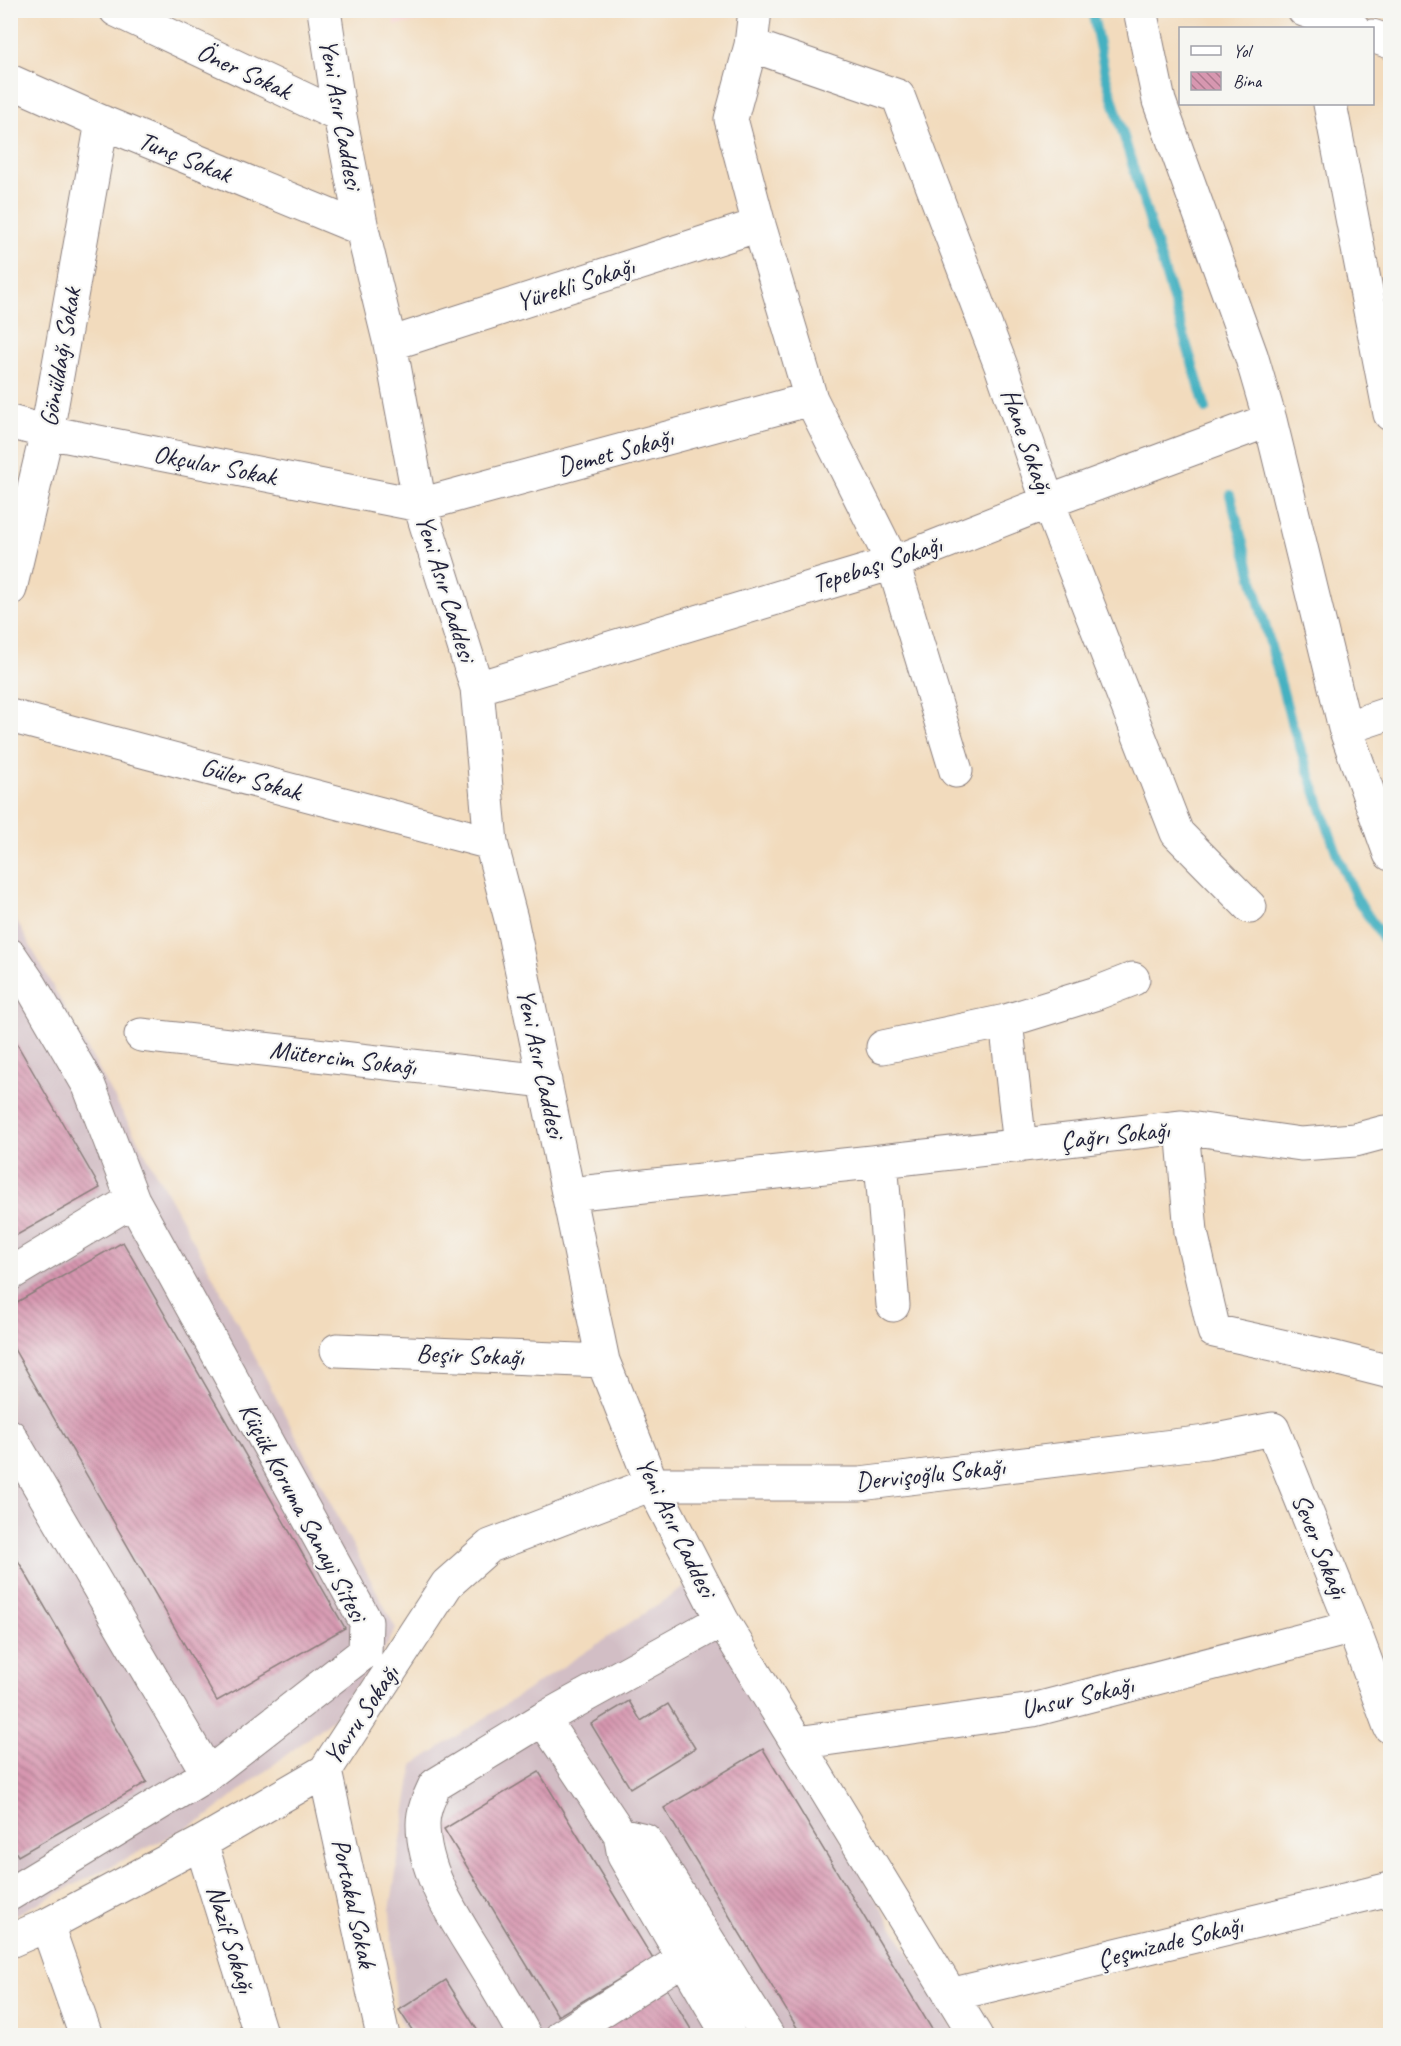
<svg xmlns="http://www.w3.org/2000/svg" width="1401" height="2046" font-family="Caveat,sans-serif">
	<defs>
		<pattern id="building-back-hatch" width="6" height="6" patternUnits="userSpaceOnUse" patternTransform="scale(1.5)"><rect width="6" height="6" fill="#d797b0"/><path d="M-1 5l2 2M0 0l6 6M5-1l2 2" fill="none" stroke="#ae7b90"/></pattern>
	</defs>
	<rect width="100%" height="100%" fill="#f6f6f2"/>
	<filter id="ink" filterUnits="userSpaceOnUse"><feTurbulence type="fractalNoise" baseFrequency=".0167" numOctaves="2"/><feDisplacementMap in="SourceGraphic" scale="12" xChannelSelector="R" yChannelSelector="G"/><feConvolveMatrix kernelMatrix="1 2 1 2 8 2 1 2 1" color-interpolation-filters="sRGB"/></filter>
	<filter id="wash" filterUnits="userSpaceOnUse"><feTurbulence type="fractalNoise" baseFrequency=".008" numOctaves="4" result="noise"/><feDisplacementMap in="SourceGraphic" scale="24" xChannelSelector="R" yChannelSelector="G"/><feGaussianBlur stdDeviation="1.35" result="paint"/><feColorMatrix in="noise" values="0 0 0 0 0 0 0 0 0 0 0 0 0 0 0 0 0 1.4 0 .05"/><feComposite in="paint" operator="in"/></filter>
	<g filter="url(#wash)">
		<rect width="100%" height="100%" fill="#f2dbbd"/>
		<path fill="#f7d0cf" d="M392 10H506V11L395 25Z"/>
		<path fill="#d2bec5" d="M10 909 214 1278 396 1629 377 1662 352 1691 335 1717 204 1819 11 1917Z
			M689 1584 957 2035 406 2036 396 2008 390 1910 413 1765Z"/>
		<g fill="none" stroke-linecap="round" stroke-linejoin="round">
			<path stroke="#44b1c1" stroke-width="10" d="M1092 10 1105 74 1206 409
				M1230 495 1291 721 1338 857 1357 899 1390 949"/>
		</g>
		<g id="blocks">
			<path fill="url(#building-back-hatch)" d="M10 1032 100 1188 10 1239Z
				M123 1242 345 1628 217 1701 10 1342V1306Z
				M10 1547 147 1782 18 1856 10 1843Z
				M629 1701 641 1721 668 1704 695 1748 630 1788 591 1724Z
				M763 1749 936 2036H802L664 1808Z
				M539 1772 653 1959 558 2016 444 1829Z
				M446 1980 481 2036H416L399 2010Z
				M667 1989 695 2036H590Z"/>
		</g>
	</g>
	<g filter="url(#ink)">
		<use href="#blocks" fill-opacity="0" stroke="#8a7e7c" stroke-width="1.5"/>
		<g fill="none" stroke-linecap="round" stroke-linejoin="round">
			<g stroke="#8a7e7c" stroke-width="35">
				<path id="minor" d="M116 10 340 116
					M324 10 340 116 362 229 390 344 420 505 477 688 491 843 511 919 603 1361 652 1484 722 1620 976 2036
					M1140 10 1159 101 1251 355 1270 420 1345 728 1390 854
					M1304 10 1353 28
					M1372 36 1390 42
					M751 45 898 96 1001 366 1048 502 1177 833 1250 907
					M10 81 102 122 362 229
					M1330 104 1390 414
					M390 344 759 225
					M811 399 893 563 956 771
					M10 422 47 432 420 505 811 399 759 225 731 119 751 45 755 10
					M10 589 47 432 102 122
					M477 688 893 563 1048 502 1270 420
					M10 716 491 843
					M1345 728 1390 713
					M10 955 31 986 89 1086 133 1200 366 1622 365 1652 208 1774 10 1894
					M1006 1021 1020 1146
					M141 1035 545 1081
					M883 1047 1006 1021 1097 993 1133 979
					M1182 1127 1301 1144 1355 1140 1385 1132
					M881 1161 893 1305
					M569 1194 881 1161 1182 1127 1191 1232 1214 1331 1331 1357 1390 1372
					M10 1274 133 1200
					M337 1350 603 1361
					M10 1436 208 1774
					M543 1719 620 1834 624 1856 729 2036
					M797 1743 1033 1710 1353 1627
					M325 1771 383 2036
					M620 1834 645 1840 768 2036
					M201 1843 261 2036
					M47 1925 86 2036
					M10 1941 47 1925 201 1843 325 1771 447 1584 490 1546 652 1484H860L1206 1442 1273 1429 1353 1627 1390 1727
					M950 1995 1390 1889
					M525 2036C510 2009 494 1982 478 1956 454 1917 423 1872 423 1824 423 1810 429 1798 435 1785L543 1719 722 1620
					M562 2036 683 1959"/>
			</g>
			<use href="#minor" stroke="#fff" stroke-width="33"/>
		</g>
	</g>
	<g text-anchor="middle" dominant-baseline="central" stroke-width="4.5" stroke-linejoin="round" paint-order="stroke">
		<g font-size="26" fill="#22223b" stroke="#f6f6f2">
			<text transform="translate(244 71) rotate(25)">Öner Sokak</text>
			<text transform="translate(341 114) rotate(80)">Yeni Asır Caddesi</text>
			<text transform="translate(185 157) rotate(22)">Tunç Sokak</text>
			<text transform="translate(575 284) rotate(-18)">Yürekli Sokağı</text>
			<text transform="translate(60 357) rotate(-80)">Gönüldağı Sokak</text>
			<text transform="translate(1027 441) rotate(71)">Hane Sokağı</text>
			<text transform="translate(615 452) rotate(-15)">Demet Sokağı</text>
			<text transform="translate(215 465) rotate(11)">Okçular Sokak</text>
			<text transform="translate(877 564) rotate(-18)">Tepebaşı Sokağı</text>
			<text transform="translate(446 588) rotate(73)">Yeni Asır Caddesi</text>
			<text transform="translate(251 779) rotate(15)">Güler Sokak</text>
			<text transform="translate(343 1058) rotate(7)">Mütercim Sokağı</text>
			<text transform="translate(541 1063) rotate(78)">Yeni Asır Caddesi</text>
			<text transform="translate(1115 1135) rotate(-6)">Çağrı Sokağı</text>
			<text transform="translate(470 1355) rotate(2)">Beşir Sokağı</text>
			<text transform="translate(930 1474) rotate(-6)">Dervişoğlu Sokağı</text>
			<text transform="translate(303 1512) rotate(62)">Küçük Koruma Sanayi Sitesi</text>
			<text transform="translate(676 1527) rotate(64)">Yeni Asır Caddesi</text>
			<text transform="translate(1320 1546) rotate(68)">Sever Sokağı</text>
			<text transform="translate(1077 1697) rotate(-13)">Unsur Sokağı</text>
			<text transform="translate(361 1715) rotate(-56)">Yavru Sokağı</text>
			<text transform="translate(354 1903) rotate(78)">Portakal Sokak</text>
			<text transform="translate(231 1939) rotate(73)">Nazif Sokağı</text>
			<text transform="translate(1170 1942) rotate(-14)">Çeşmizade Sokağı</text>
		</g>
	</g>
	<rect width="1401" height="2046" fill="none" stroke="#f6f6f2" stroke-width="36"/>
	<rect x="1179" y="27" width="195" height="78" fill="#f6f6f2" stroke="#a1a1a9" stroke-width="1.5"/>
	<rect x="1191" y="46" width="30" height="9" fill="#ffffff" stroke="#a1a1a9" stroke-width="1.5"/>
	<text x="1233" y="57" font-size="18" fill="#22223b">Yol</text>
	<rect x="1191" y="72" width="30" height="18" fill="url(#building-back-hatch)" stroke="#a1a1a9" stroke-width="1.5"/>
	<text x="1233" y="87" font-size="18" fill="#22223b">Bina</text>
</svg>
